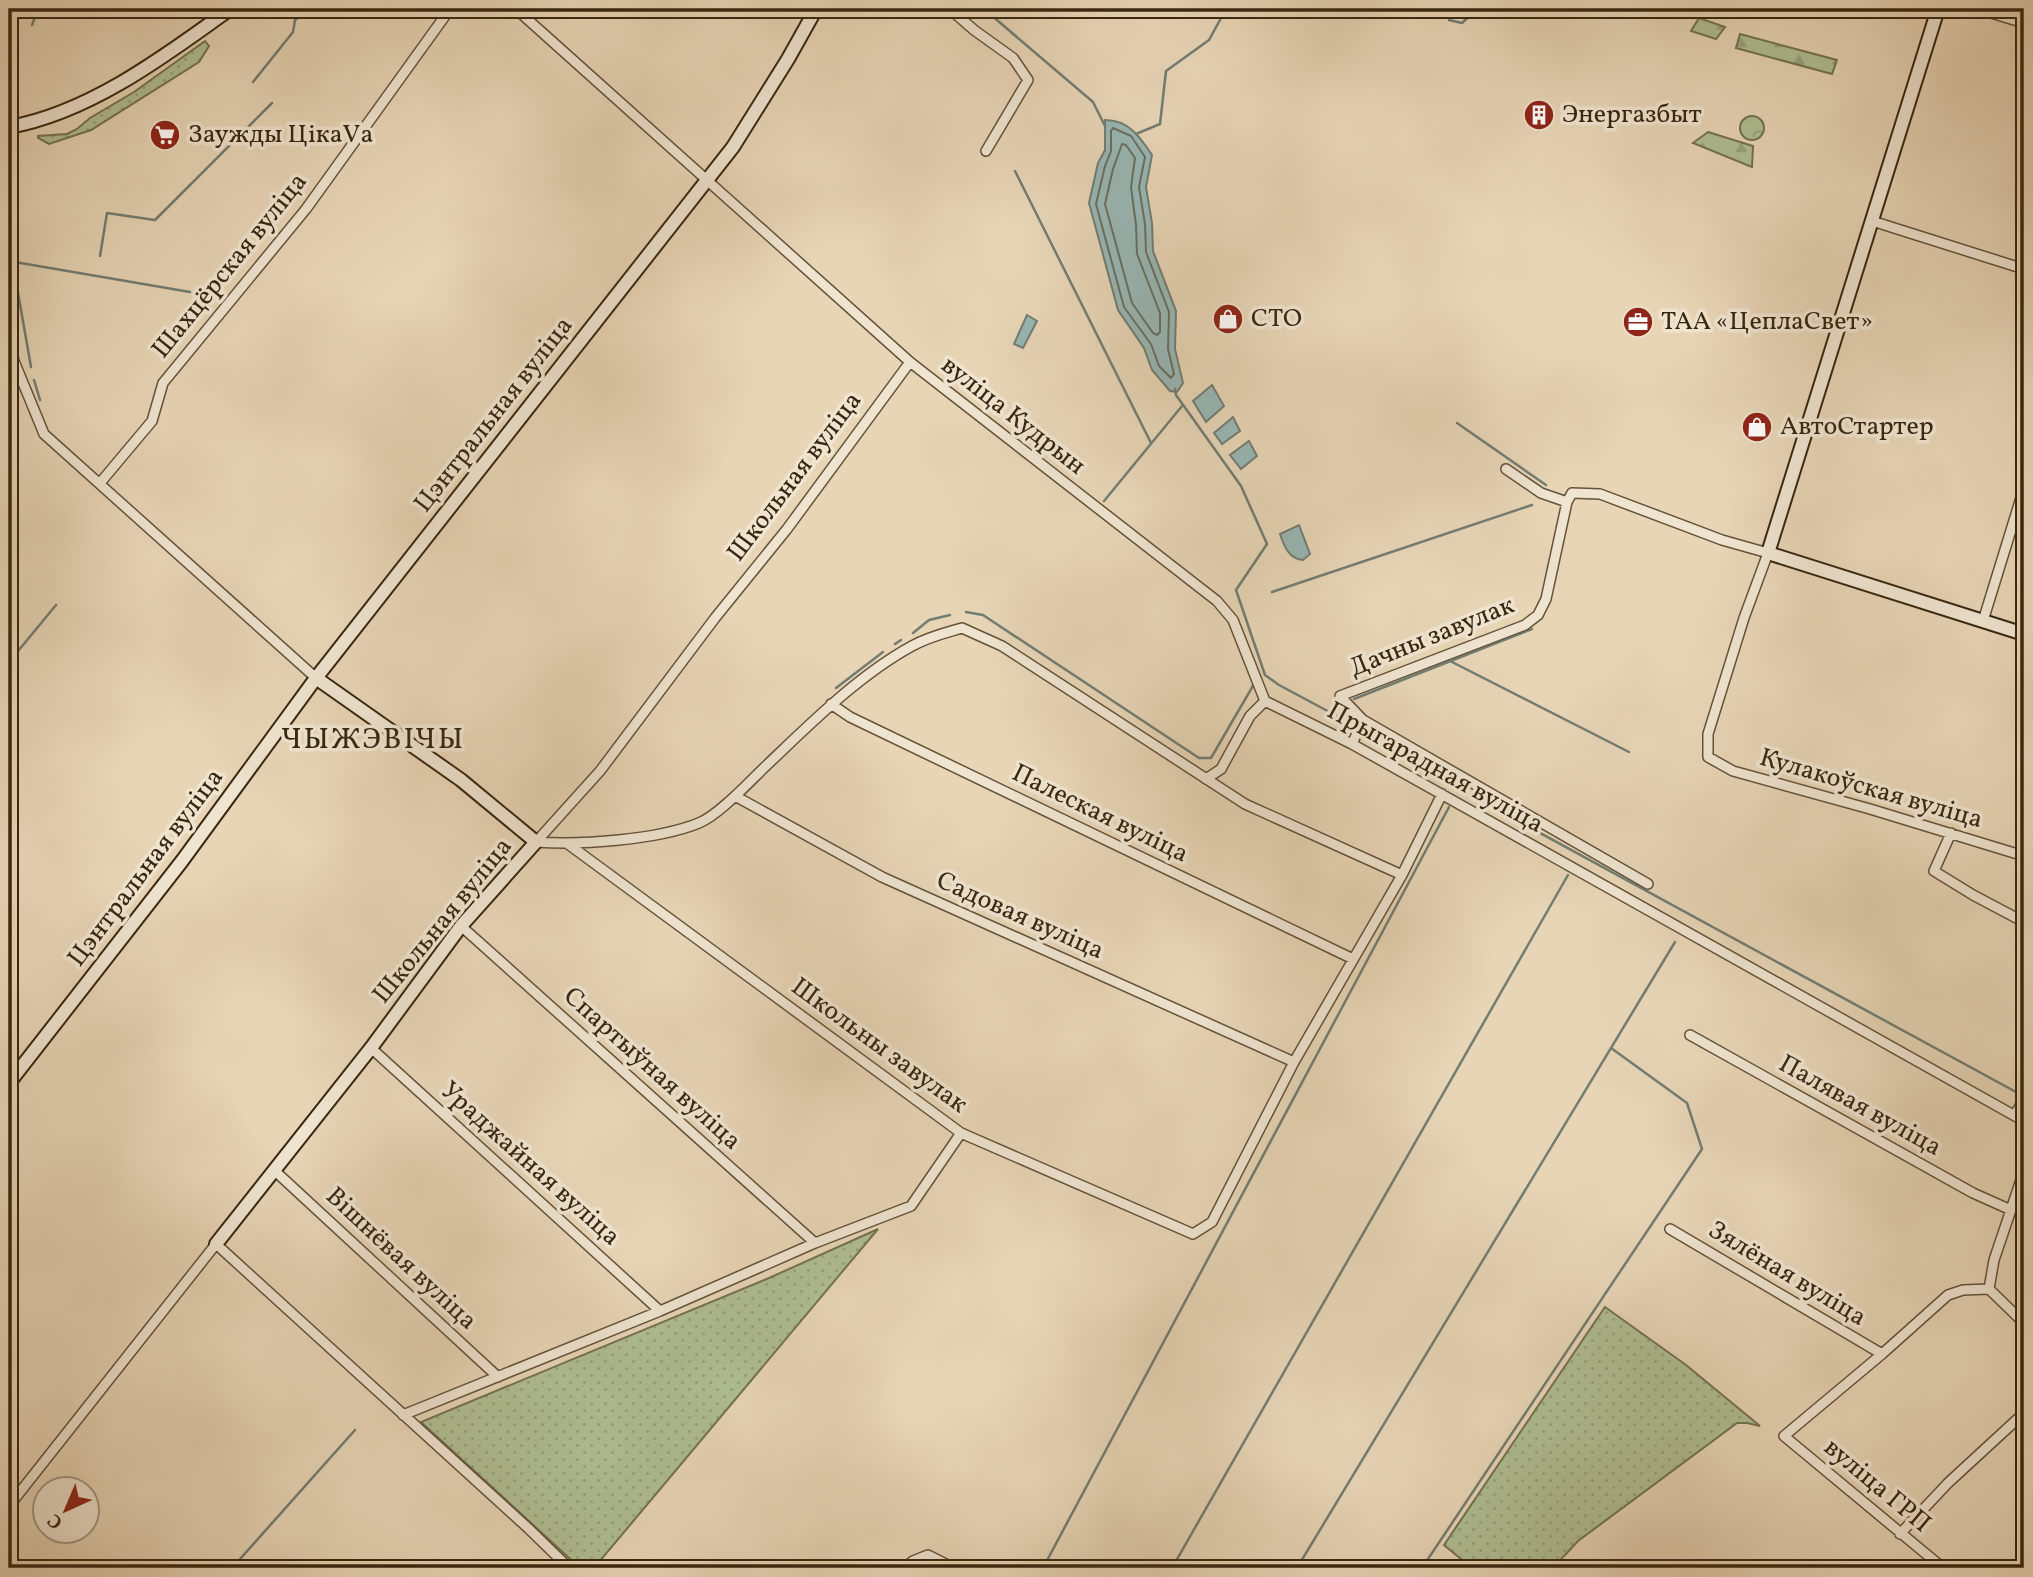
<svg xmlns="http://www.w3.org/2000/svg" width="2033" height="1577" font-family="Vollkorn,serif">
	<defs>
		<pattern id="grass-dots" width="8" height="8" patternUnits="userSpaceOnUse" patternTransform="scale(1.75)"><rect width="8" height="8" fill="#afbe93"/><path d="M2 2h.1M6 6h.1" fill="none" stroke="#97a37e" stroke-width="1.8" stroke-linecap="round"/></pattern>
		<pattern id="forest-firs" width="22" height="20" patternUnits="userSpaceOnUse" patternTransform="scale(1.75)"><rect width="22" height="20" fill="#afbe93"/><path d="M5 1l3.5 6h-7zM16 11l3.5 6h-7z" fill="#97a37e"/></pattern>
		<pattern id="park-crowns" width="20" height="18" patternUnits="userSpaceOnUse" patternTransform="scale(1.75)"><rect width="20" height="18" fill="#afbe93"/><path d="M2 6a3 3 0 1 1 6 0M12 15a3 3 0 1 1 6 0" fill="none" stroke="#97a37e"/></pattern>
	</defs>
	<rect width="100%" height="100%" fill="#e7d5b6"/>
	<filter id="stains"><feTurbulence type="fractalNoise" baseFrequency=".00286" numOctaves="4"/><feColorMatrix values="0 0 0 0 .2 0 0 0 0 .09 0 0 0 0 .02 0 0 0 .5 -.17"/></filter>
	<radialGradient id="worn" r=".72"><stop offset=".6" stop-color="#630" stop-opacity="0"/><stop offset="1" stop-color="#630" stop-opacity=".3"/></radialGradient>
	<path fill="url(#grass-dots)" stroke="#747251" stroke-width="2" d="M205 41 209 46 199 62 91 130 49 144 38 138V136L67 134 77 129 90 118 134 92Z
		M878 1229 594 1568H580L421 1422 769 1278Z
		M1605 1307 1686 1365 1760 1426 1747 1423H1737L1578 1541 1553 1568H1472L1444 1545Z"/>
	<path fill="url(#forest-firs)" stroke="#747251" stroke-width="2" d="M1699 18 1725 27 1716 39 1691 31Z
		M1740 34 1837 60 1832 74 1736 48Z
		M1708 132 1753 146 1752 167 1693 143Z"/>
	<path fill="url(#park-crowns)" stroke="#747251" stroke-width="2" d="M1740 128a12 12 0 1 1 24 0a12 12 0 1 1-24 0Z"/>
	<path fill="#98b7b5" stroke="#727d73" stroke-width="2" d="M1105 120C1129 120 1140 137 1152 155L1146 187 1152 223 1153 251 1176 311 1175 349 1183 383 1177 392 1170 391 1152 370 1144 348 1118 310 1089 203 1098 163 1105 150Z
		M1027 315 1037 321 1023 348 1014 344Z
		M1212 385 1224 406 1206 422 1193 401Z
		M1233 417 1240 431 1222 444 1214 433Z
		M1249 441 1257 456 1241 469 1230 455Z
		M1299 525 1310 554 1303 560C1289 559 1284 546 1280 534Z"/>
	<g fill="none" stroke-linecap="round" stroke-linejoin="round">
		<path stroke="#686f62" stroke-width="2" d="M1113 128 1131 136 1145 157 1139 187 1145 224 1146 252 1169 312 1168 349 1174 374 1171 378 1159 366 1151 344 1124 307 1096 204 1105 166 1111 151V131Z
			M1122 144 1126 145 1135 158 1131 187 1136 225 1137 254 1160 313V332L1157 335 1153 333 1132 303 1105 204 1113 169Z"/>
		<path stroke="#727d73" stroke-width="2.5" d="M984 9 1093 102 1105 126
			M1428 9 1433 11
			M1449 20 1462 23 1477 9
			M32 25 38 9
			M253 82 293 32 295 20 311 9
			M1136 134 1160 124 1166 71 1209 40 1226 9
			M1015 171 1151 443
			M100 256 107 213 155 220 272 103
			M9 261 190 292
			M13 264 31 367
			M34 380 40 400
			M1175 389 1176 395 1241 486 1267 544 1236 590 1265 675 1279 685 1350 723
			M1457 423 1546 485
			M1104 501 1182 406
			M1272 592 1532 505
			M966 612 983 615 1199 758H1211L1254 684
			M913 633 929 620 950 615
			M895 644 901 640
			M1450 661 1629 752
			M9 662 56 605
			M836 688 883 652
			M1354 699 1532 629
			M1368 736 1406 760 2016 1092
			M232 1568 355 1430
			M1043 1568 1449 807
			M1172 1568 1568 875
			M1297 1568 1675 942
			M1422 1568 1702 1149 1687 1103 1611 1048"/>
		<g stroke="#645239" stroke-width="12">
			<path id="street" d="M516 9 910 362 1217 601 1233 620 1265 701
				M950 9 974 30 1013 58 1028 80 986 151
				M1978 9 2024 23
				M1872 221 2024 269
				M9 341 14 361 9 363
				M14 361 44 434 316 678
				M1506 469 1541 493 1567 502
				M100 483 152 421 163 383 306 209 450 9
				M1983 621 2024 488
				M831 704 850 717 1353 959
				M1363 720 1648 884
				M1352 744 1363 720 1340 696 1525 625 1538 615 1546 599 1567 502 1572 493 1600 494 1722 540 1768 553 1744 618 1708 734V757L1733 771 1870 809 2024 856
				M1206 779 1221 769 1250 716 1265 701 1352 744 2024 1121
				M735 796 882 877 1294 1062
				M1951 833 1934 871 1973 895 2024 922
				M536 842C581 845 657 840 699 823 719 815 751 780 768 764 811 723 859 675 912 646 928 637 945 633 962 628L1002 646 1245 804 1402 875
				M536 842 600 771 715 618 787 529 910 362
				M568 844 961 1133 1193 1234 1212 1222 1294 1062 1402 875 1442 794
				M461 926 815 1243
				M1690 1035 1973 1193 2011 1210
				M371 1048 660 1311
				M2015 1115 2024 1099
				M275 1171 498 1377
				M1670 1229 1882 1354
				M1989 1289 1994 1260 2024 1171
				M1989 1289 2024 1323
				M403 1415 660 1311 815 1243 911 1206 961 1133
				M9 1506 216 1244 528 1528 569 1568
				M1900 1534 1948 1483 2024 1413
				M904 1568 913 1561 928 1555 954 1568
				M1943 1568 1784 1436 1882 1354 1948 1295 1963 1290 1989 1289"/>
		</g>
		<g stroke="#38270f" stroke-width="16">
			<path id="secondary" d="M1938 9 1768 553 2024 634
				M9 127C89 113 165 56 230 9
				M9 1083 182 861 316 678 733 147 788 59 816 9
				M216 1244 371 1048 461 926 536 842 461 780 316 678"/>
		</g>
		<use href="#street" stroke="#efe4d0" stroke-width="9"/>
		<use href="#secondary" stroke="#efe4d0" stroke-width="12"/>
	</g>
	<defs>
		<g id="building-disc" transform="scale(1.575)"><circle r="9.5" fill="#8f2418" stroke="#efe4d0"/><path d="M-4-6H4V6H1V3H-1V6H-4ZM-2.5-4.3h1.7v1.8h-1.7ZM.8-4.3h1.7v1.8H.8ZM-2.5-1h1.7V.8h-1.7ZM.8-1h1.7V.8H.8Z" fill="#fff"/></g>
		<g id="supermarket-disc" transform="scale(1.575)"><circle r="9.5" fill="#8f2418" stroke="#efe4d0"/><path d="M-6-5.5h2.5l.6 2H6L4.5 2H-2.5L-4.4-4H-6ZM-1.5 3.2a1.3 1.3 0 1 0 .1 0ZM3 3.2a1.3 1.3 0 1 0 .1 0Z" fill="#fff"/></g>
		<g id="shop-disc" transform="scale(1.575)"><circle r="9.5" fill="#8f2418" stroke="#efe4d0"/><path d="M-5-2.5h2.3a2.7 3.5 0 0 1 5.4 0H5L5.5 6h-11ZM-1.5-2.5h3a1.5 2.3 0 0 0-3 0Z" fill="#fff"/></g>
		<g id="office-disc" transform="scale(1.575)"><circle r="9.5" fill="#8f2418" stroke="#efe4d0"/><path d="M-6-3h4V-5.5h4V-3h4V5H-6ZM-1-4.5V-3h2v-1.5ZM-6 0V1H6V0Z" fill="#fff"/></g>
	</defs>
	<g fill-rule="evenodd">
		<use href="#building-disc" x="1539" y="115"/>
		<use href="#supermarket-disc" x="165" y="135"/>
		<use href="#shop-disc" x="1228" y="319"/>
		<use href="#office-disc" x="1638" y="322"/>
		<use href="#shop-disc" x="1757" y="427"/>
	</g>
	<g text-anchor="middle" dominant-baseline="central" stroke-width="7" stroke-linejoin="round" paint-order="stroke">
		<g font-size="26" fill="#38270f" stroke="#efe4d0" text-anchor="start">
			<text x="1562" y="115">Энергазбыт</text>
			<text x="188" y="135">Заужды ЦікаVа</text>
			<text x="1251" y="319">СТО</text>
			<text x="1661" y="322">ТАА «ЦеплаСвет»</text>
			<text x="1780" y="427">АвтоСтартер</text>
		</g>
		<g font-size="26" fill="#38270f" stroke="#efe4d0">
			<text transform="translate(230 266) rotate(-51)">Шахцёрская вуліца</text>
			<text transform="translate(494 415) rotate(-52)">Цэнтральная вуліца</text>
			<text transform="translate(1013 416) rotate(38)">вуліца Кудрын</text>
			<text transform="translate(795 477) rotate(-53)">Школьная вуліца</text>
			<text transform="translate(1432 637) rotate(-22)">Дачны завулак</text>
			<text transform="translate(1435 768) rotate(29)">Прыгарадная вуліца</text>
			<text transform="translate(1871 789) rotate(16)">Кулакоўская вуліца</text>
			<text transform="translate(1100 814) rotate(26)">Палеская вуліца</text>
			<text transform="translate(146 868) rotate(-53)">Цэнтральная вуліца</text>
			<text transform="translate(1020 916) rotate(24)">Садовая вуліца</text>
			<text transform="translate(443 921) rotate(-51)">Школьная вуліца</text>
			<text transform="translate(879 1046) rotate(36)">Школьны завулак</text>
			<text transform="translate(652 1069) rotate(42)">Спартыўная вуліца</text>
			<text transform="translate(1860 1106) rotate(29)">Палявая вуліца</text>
			<text transform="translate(530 1164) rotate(42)">Ураджайная вуліца</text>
			<text transform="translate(401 1259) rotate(43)">Вішнёвая вуліца</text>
			<text transform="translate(1787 1274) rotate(31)">Зялёная вуліца</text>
			<text transform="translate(1877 1486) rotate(40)">вуліца ГРП</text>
		</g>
		<g font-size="30" letter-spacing="2" fill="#38270f" stroke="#efe4d0">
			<text x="373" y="740">ЧЫЖЭВІЧЫ</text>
		</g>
	</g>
	<rect width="2033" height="1577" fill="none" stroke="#e7d5b6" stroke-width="35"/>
	<rect x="10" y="10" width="2012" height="1556" fill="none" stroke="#38270f" stroke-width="3.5"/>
	<rect x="18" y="18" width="1998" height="1542" fill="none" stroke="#38270f" stroke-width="2"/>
	<g transform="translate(66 1510) rotate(224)"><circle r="33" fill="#efe4d0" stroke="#a69883" stroke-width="2"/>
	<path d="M0-5L12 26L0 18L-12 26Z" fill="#8f2418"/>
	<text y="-10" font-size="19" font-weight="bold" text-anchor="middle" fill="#38270f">С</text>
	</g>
	<rect width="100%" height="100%" filter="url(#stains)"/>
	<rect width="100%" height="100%" fill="url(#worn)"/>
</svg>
